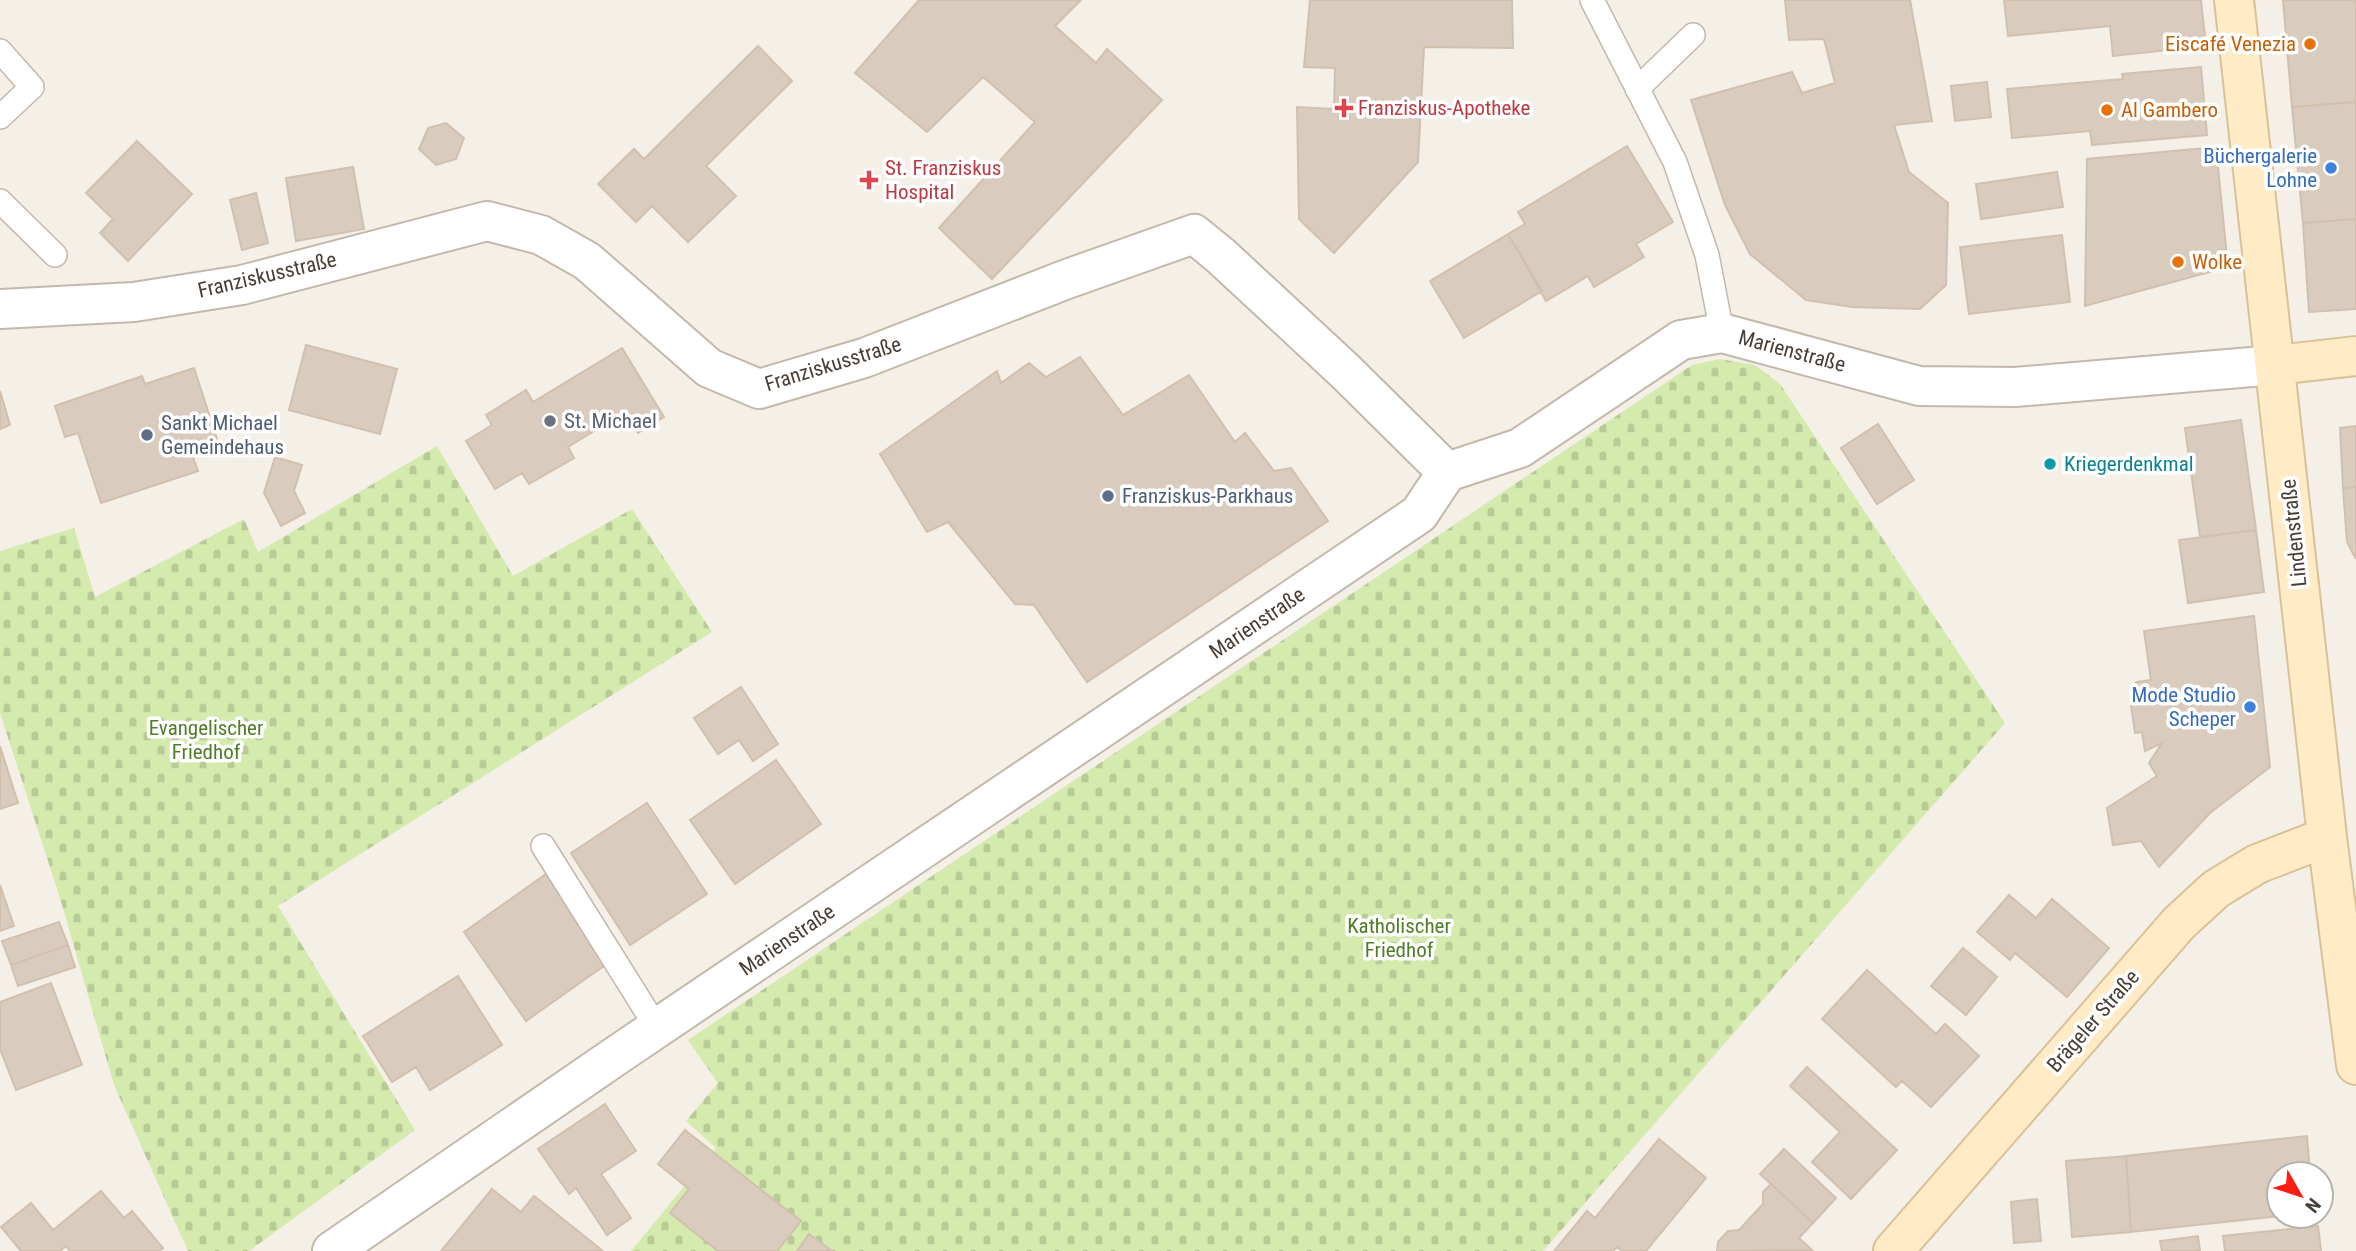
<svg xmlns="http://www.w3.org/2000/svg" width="2356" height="1251" font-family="'Roboto Condensed',sans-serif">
	<defs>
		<pattern id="cemetery-stones" width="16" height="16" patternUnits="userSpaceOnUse" patternTransform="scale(1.75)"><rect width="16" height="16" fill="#d5eaad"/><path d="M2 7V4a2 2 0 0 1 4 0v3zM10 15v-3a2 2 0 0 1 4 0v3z" fill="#b8ca95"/></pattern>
	</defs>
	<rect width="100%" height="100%" fill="#f4efe7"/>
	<path fill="url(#cemetery-stones)" d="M1720 359 1755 365 1780 384 2005 723 1543 1251H631L716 1148 686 1121 718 1083 688 1040 1692 365Z
		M437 446 513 576 632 509 712 632 278 906 415 1130 249 1251H188L114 1085 60 898 0 713V551L74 528 95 597 244 519 258 552Z"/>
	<path fill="#d9ccbe" stroke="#d2c0ae" stroke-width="2" d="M919 0H1081L1055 26 1096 63 1107 49 1162 100 992 279 939 228 1035 122 983 77 927 132 855 73Z
		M1310 0H1512L1513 48 1424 47 1418 162 1334 253 1299 219 1297 107 1334 109 1335 68 1304 67Z
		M1785 0H1910L1932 121 1894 125 1909 172 1948 203 1946 285 1920 309 1852 307 1806 300 1750 254 1725 205 1691 100 1792 72 1802 93 1835 83 1824 39 1789 40Z
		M2004 0H2201L2206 46 2113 56 2110 26 2008 36Z
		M2283 0H2356V102L2292 107Z
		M758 46 792 81 706 166 736 196 688 242 652 206 636 222 598 184 634 149 644 159Z
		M2201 67 2207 135 2092 145 2090 131 2012 138 2007 89 2123 79 2122 74Z
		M1987 82 1991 117 1955 121 1951 86Z
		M2356 102V219L2303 223 2292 107Z
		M446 123 464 138 456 159 436 165 419 149 428 128Z
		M137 141 192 194 128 261 100 233 113 219 86 193Z
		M1627 146 1673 222 1636 244 1644 257 1594 287 1588 276 1546 301 1508 234 1525 224 1518 212Z
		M2216 147 2228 267 2085 306 2087 159Z
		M353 167 364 229 296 241 286 178Z
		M2057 172 2063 207 1981 219 1976 184Z
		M256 193 268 243 242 250 230 200Z
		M2356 219V309L2309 312 2303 223Z
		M1508 234 1542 291 1464 338 1430 281Z
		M2062 235 2070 302 1969 314 1960 247Z
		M306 345 397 369 380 434 289 410Z
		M622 348 664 417 638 433 625 412 568 447 574 458 529 484 522 473 495 489 466 441 492 425 486 415 526 390 533 402Z
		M1080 357 1123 415 1189 375 1235 442 1245 433 1274 471 1291 468 1328 521 1087 682 1034 605 1015 604 948 522 927 532 880 454 997 371 1001 383 1029 363 1046 377Z
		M194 368 220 448 193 457 198 471 101 503 78 433 65 437 55 406 142 376 145 384Z
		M0 391 10 425 0 429Z
		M2241 420 2256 530 2200 537 2185 428Z
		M1878 424 1914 480 1877 504 1841 448Z
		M2356 426V487L2343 488 2340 428Z
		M275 457 302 465 294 491 305 513 281 526 264 493Z
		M2356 487V559L2347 542 2343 488Z
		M2256 530 2264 592 2188 603 2179 540Z
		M2254 616 2270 767 2210 813 2159 867 2141 841 2113 845 2107 808 2157 776 2149 763 2162 743 2145 751 2142 732 2135 733 2131 705 2140 703 2136 682 2151 680 2144 631Z
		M741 687 778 744 753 761 739 740 718 754 694 718Z
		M0 746 18 803 0 809Z
		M776 760 821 824 735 884 690 820Z
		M647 803 707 894 630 945 571 853Z
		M546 874 608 963 526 1021 464 932Z
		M0 885 14 926 0 931Z
		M2009 895 2036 918 2052 899 2109 948 2067 997 2015 953 2010 960 1977 932Z
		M59 922 68 945 11 965 2 941Z
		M68 945 75 967 18 986 11 965Z
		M1963 948 1997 977 1966 1015 1931 986Z
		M1867 970 1936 1034 1945 1024 1979 1056 1931 1107 1902 1081 1896 1087 1822 1019Z
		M458 976 502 1045 430 1090 416 1067 392 1082 363 1036Z
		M51 983 82 1065 16 1090 0 1049V1002Z
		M1807 1067 1897 1150 1851 1199 1812 1162 1840 1132 1790 1086Z
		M605 1104 636 1151 601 1174 631 1218 607 1235 576 1188 569 1194 538 1149Z
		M685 1130 801 1221 777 1251H718L670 1213 689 1189 658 1164Z
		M2307 1136 2310 1174H2279L2280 1216 2131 1232 2126 1156Z
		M1659 1139 1706 1178 1646 1251H1622L1617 1247 1613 1251H1554L1587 1211 1595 1218Z
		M1784 1149 1836 1198 1813 1223 1760 1174Z
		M2126 1156 2131 1232 2072 1237 2066 1161Z
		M1771 1184 1813 1223 1799 1238 1812 1250 1717 1251 1718 1242 1728 1231 1739 1230 1763 1204V1192Z
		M492 1189 521 1212 534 1196 603 1251H441Z
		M101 1191 124 1218 132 1211 163 1248 159 1251H70L66 1246 60 1251H21L1 1227 31 1203 53 1230Z
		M2037 1199 2041 1241 2014 1243 2011 1202Z
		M2318 1226 2321 1251H2225L2223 1236Z
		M809 1234 832 1251H797Z
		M2198 1236 2200 1251H2162L2160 1241Z"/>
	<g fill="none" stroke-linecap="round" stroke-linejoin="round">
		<g stroke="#c3b8ac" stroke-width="26">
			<path id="lane" d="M1592 0 1675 162 1707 255 1722 333
				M0 51 32 87 0 117
				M1637 89 1693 35
				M0 201 55 255
				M543 846 657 1028"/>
		</g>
		<g stroke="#c3b8ac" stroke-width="42">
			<path id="street" d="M0 309 134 302 242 285 487 221 541 235 587 261 709 368 759 389 864 358 1067 279 1194 234 1221 256 1346 372 1447 472
				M332 1251 623 1051 1419 514 1447 472 1520 448 1681 340 1722 333 1919 386 2015 387 2275 365"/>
		</g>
		<g stroke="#dac196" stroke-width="42">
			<path id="secondary" d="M2234 0 2327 837 2356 1065
				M2275 365 2356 356
				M1893 1251 2179 923 2216 889 2257 864 2327 837"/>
		</g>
		<use href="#lane" stroke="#fff" stroke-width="23"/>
		<use href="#street" stroke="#fff" stroke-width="38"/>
		<use href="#secondary" stroke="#ffebc6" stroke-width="38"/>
	</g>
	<g fill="#e8710a" stroke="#fff" stroke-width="2.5">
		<circle cx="2310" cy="44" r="7"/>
		<circle cx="2107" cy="110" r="7"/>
		<circle cx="2178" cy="262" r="7"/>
	</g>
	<g fill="#e0444e" stroke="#fff" stroke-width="2.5">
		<path d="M1340.5 97.5h7v7h7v7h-7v7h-7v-7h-7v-7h7z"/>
		<path d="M865.5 169.5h7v7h7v7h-7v7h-7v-7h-7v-7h7z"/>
	</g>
	<g fill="#3f7fe0" stroke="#fff" stroke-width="2.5">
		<circle cx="2331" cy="168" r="7"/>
		<circle cx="2250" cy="707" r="7"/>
	</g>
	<circle fill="#6b7280" stroke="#fff" stroke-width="2.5" cx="550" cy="421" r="7"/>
	<g fill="#5c6f8a" stroke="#fff" stroke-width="2.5">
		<circle cx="147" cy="435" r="7"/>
		<circle cx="1108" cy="496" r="7"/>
	</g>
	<circle fill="#0f9aa8" stroke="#fff" stroke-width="2.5" cx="2050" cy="464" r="7"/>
	<g text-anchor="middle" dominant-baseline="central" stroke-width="7" stroke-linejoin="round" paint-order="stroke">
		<g font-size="21" fill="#c56008" stroke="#fff" text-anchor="start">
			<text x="2296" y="44" text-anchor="end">Eiscafé Venezia</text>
			<text x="2121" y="110">Al Gambero</text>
			<text x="2192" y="262">Wolke</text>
		</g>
		<g font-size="21" fill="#be3a42" stroke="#fff" text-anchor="start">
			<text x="1358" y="108">Franziskus-Apotheke</text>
			<text x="885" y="168">St. Franziskus<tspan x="885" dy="24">Hospital</tspan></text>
		</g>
		<g font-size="21" fill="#366cbe" stroke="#fff" text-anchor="end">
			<text x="2317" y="156">Büchergalerie<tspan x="2317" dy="24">Lohne</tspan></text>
			<text x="2236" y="695">Mode Studio<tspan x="2236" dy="24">Scheper</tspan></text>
		</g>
		<g font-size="21" fill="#483e35" stroke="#fff">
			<text transform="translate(267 275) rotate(-13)">Franziskusstraße</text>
			<text transform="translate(1792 351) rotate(15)">Marienstraße</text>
			<text transform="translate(833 364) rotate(-17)">Franziskusstraße</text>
			<text transform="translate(2294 533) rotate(-96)">Lindenstraße</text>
			<text transform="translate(1257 623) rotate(-34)">Marienstraße</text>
			<text transform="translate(787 940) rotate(-34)">Marienstraße</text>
			<text transform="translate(2093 1021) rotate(-49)">Brägeler Straße</text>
		</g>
		<g font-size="21" fill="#5b616d" stroke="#fff" text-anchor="start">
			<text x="564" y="421">St. Michael</text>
		</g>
		<g font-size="21" fill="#4e5e75" stroke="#fff" text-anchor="start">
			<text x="161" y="423">Sankt Michael<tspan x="161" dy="24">Gemeindehaus</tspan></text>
			<text x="1122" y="496">Franziskus-Parkhaus</text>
		</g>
		<g font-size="21" fill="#0d838f" stroke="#fff" text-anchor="start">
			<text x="2064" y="464">Kriegerdenkmal</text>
		</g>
		<g font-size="21" fill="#507d25" stroke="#fff">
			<text x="206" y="728">Evangelischer<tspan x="206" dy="24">Friedhof</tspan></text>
			<text x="1399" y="926">Katholischer<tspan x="1399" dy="24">Friedhof</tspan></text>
		</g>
	</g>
	<g transform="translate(2300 1195) rotate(129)"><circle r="33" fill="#ffffff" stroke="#b6b2ae" stroke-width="2"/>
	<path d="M0-5L12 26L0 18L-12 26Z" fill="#ff1d13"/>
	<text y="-10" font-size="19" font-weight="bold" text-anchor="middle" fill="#483e35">N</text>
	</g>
</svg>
